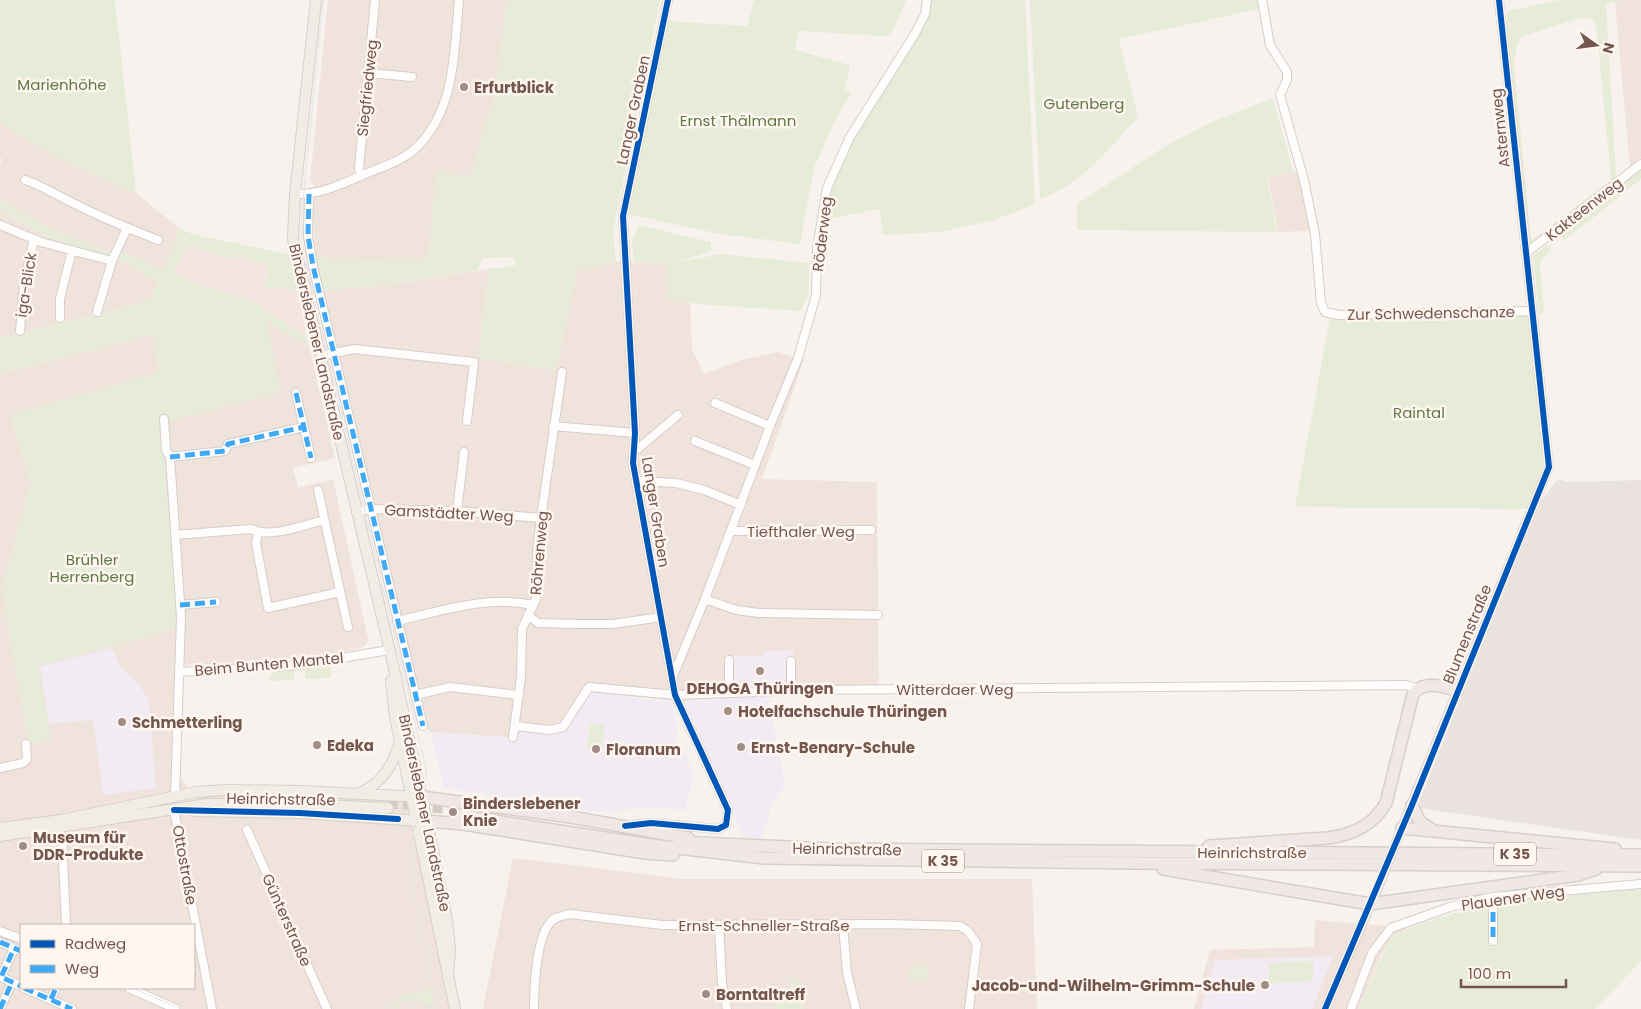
<svg xmlns="http://www.w3.org/2000/svg" width="1641" height="1009" font-family="Poppins,sans-serif">
	<rect width="100%" height="100%" fill="#f7f2ed"/>
	<path fill="#efe3db" fill-rule="evenodd" d="M328 0H507L496 91 476 158 473 176 437 173 428 259 350 261 315 257 313 206 315 186 310 181Z
		M1624 0H1641V159L1630 168 1615 2Z
		M0 121 16 133 78 167 136 193 180 229 163 270 114 249 112 253 50 229 0 199V164L2 160 0 157Z
		M1298 171 1305 197 1310 231 1278 232 1268 177Z
		M0 210 49 238 118 259 159 281 150 301 0 338Z
		M616 262 668 264 667 297 690 302 692 349 704 374 742 360 778 352 804 360 762 479 877 482 879 693 693 697 686 702 591 692 565 730 559 733 526 731 520 732 517 738 430 732 425 727 322 291 409 282 489 269 478 358 556 370 577 269Z
		M266 320 309 346 335 458 293 468 298 488 333 479 368 639 366 645 360 648 336 653 259 662 184 665 179 774 181 780 188 787H327L406 792 452 1009H0V374L154 334 159 373 14 415 12 420 31 483 3 586 8 626 29 743 51 740 37 665 175 629 173 579 161 423ZM21 925H194V988H21Z
		M513 858 683 879H1032L1037 1009H483Z
		M1315 920 1408 928 1391 938 1381 956 1359 1009H1194L1210 950 1314 947Z"/>
	<path fill="#f6e6e2" d="M186 246 227 258 236 257 269 264 265 287 297 290 309 346 305 336 174 273Z"/>
	<path fill="#eae2de" d="M1558 479 1568 482 1641 480V840L1419 808 1420 799 1540 502Z"/>
	<path fill="#f2ebf3" d="M112 648 121 668 140 686 149 700 156 788 103 795 93 720 49 724 40 666Z
		M793 650V687L726 689V656H763L764 651Z
		M591 692 671 702 678 730 676 752 686 753 693 778 685 811 658 807 598 812 444 788 430 732 516 738 522 731 559 733 565 730Z
		M768 696 785 784 771 807 761 840 743 837 685 706 688 699 693 697Z
		M1333 956 1312 1009H1201L1215 960Z"/>
	<path fill="#e7ecd9" fill-rule="evenodd" d="M0 0H115L136 193C90 172 41 152 0 121Z
		M507 0H660L613 231 616 262 577 270 556 370 478 358 489 269 516 265 515 257 483 258 478 270C426 280 375 286 322 291L315 257 350 261 428 259 437 172 473 176 476 158 496 91Z
		M754 0H906L892 32 885 36 799 31 795 50 850 65 845 90 852 92 837 116 814 168 800 244 720 234 628 214 668 21 747 26Z
		M930 0H1025L1035 204 994 220 941 232 883 235 880 209 828 219 831 190 856 136 929 15Z
		M1030 0H1259L1260 9 1119 39 1138 117C1108 150 1083 183 1040 199Z
		M1560 0H1624L1606 4 1616 176 1612 183 1530 246 1528 244 1508 48C1508 36 1505 22 1508 11ZM1589 17 1594 21 1597 32 1611 180 1533 239H1531L1514 63 1517 46 1522 36 1574 20Z
		M1273 98 1293 171 1267 177 1277 232 1077 230V204L1169 144 1216 120Z
		M1641 169V179L1564 241 1560 233Z
		M0 199 50 229 112 253 114 249 163 270 180 229 195 235 289 254 297 290 265 287 269 264 236 257 227 258 187 246 174 273 198 284 251 300 305 336 309 346 267 321 280 392 161 423 176 607 175 629 38 665 51 740 29 743 8 626 3 586 31 483 12 420 14 414 159 373 154 334 0 374V338L150 301 159 281 118 259 49 238 0 210Z
		M638 225 711 242V251L674 263 721 254 809 263V293L801 311 708 305 667 298 668 264 634 262 632 242Z
		M1547 245 1552 250 1541 259 1540 267 1544 310 1539 317 1533 256Z
		M1529 315 1543 454 1542 472 1527 509 1295 507 1330 318Z
		M328 664 331 667V678L305 679V668Z
		M293 669 295 670 294 680 269 681C271 669 282 670 293 669Z
		M590 723 605 725 602 751 587 750Z
		M1641 889V961L1595 1009H1359L1388 943C1402 924 1471 908 1495 906L1497 902Z
		M1313 961V981L1269 983V963Z
		M927 965 928 982 911 981 908 972 912 966Z
		M799 980 804 1009H776L773 993 790 991 789 981Z
		M430 989 434 1009 423 1002 408 1000 387 1009 402 996Z"/>
	<g fill="none" stroke-linecap="round" stroke-linejoin="round">
		<path stroke="#cfe8e7" stroke-width="2" d="M1523 190 1527 225
			M1535 302 1539 335
			M1544 382 1549 432"/>
		<path stroke="#d6cbc5" stroke-width="10" stroke-dasharray="10 5" stroke-linecap="butt" d="M388 803 457 810"/>
		<g stroke="#d6cdca" stroke-width="10">
			<path id="minor" d="M1262 0 1270 45 1287 72V80L1280 95 1304 180 1315 234 1321 303 1325 312 1339 315 1532 311
				M369 73 412 77
				M361 176 359 168 375 0
				M25 180C43 186 58 196 75 204 102 218 130 229 158 240
				M295 194C319 195 343 184 365 174 382 167 402 161 416 148 456 110 454 51 459 0
				M309 194 308 236 313 266 423 726
				M0 225 41 242 112 261
				M1526 253 1641 164
				M97 312 112 261 127 228
				M60 318V299L72 250
				M20 331 24 283 34 239
				M320 356 354 349 474 362 467 421
				M296 393 311 458
				M715 403 770 426
				M164 419 166 450 170 457 181 617 175 797
				M553 426 635 433
				M695 441 755 465
				M634 452 678 415
				M170 457 225 451 228 444 304 427
				M637 481 676 483 704 490 741 505
				M318 490 348 627
				M457 511 464 452
				M356 512 371 509 457 511 541 518
				M732 531 871 530
				M258 533 256 543 268 608 340 592
				M175 535 251 529C268 539 305 525 324 520
				M705 599 736 610 759 613 878 615
				M180 605 216 602
				M528 615 538 623 580 624H613L661 617
				M397 621C442 611 487 595 533 605
				M791 661V691
				M179 672 300 665 389 650
				M673 676 705 599 770 426 798 358 816 295 817 249 827 188 850 137 916 32 925 14 927 0
				M729 693V660
				M415 695 450 687 519 695
				M515 726 550 730 563 727 589 687 675 695 807 690 1405 685 1417 688
				M513 737 521 677 522 629 536 599 537 551 541 518 562 372
				M0 768 23 763 27 759 26 744
				M174 810 212 1009
				M631 825 651 823 718 829 726 825 728 810 675 695 633 463 635 433 623 216 668 0
				M247 830 327 1009
				M62 836 66 925
				M1397 840 1549 467 1499 0
				M1493 897V941
				M719 925 722 983 727 1009
				M843 925 847 973 856 1009
				M0 931 21 939
				M0 942 21 951
				M12 953 1 977 21 986
				M24 988 72 1009
				M129 988 176 1009
				M51 999 56 988
				M0 1009 12 982
				M534 1009C534 987 536 942 549 924 553 917 562 916 570 914L662 925 888 924 960 926 968 931 977 944 969 1009
				M1325 1009 1382 878
				M1351 1009 1372 953 1391 928 1450 907 1493 897 1641 884"/>
		</g>
		<g stroke="#d8cfcb" stroke-width="12">
			<path id="major" d="M316 0 295 194 293 239 393 664 434 855 447 920 450 949 448 978
				M391 681 395 717 455 1009
				M360 793C382 783 393 765 400 742
				M193 811 300 813 421 821
				M0 828 61 820 196 792 226 790 301 791 422 797
				M0 836 207 804 277 803 388 808"/>
		</g>
		<g stroke="#d8cfcb" stroke-width="14">
			<path id="highway" d="M422 797 571 817 688 838
				M1412 805 1420 822 1431 829
				M456 815 651 845 764 858 1133 863 1641 866
				M427 821 463 824 645 853 673 855
				M1402 828 1615 849
				M679 842 829 849 1641 855
				M1209 846 1327 838C1352 835 1373 826 1386 803L1413 694C1424 680 1443 686 1457 691
				M1163 869 1370 904 1578 875 1596 869"/>
		</g>
		<use href="#minor" stroke="#fefdfc" stroke-width="8"/>
		<use href="#major" stroke="#f2ece6" stroke-width="10"/>
		<use href="#highway" stroke="#f0e8e6" stroke-width="11"/>
		<path stroke="#e5e3e5" stroke-width="1" d="M323 0 302 211V243L313 294 426 768C428 802 411 823 411 854 411 901 428 962 437 1009
			M0 938 21 947
			M133 988 181 1009
			M393 1009C404 1000 419 1001 431 1009"/>
		<g stroke="#d6cdca" stroke-width="10" stroke-linecap="butt">
			<path id="minor-bridge" d="M1382 878 1397 840"/>
		</g>
		<use href="#minor-bridge" stroke="#fefdfc" stroke-width="8"/>
		<path stroke="#3fa9f5" stroke-width="5" stroke-dasharray="10 5" stroke-linecap="butt" d="M309 194 308 236 313 266 423 726
			M296 393 311 458
			M170 457 225 451 228 444 304 427
			M180 605 216 602
			M1493 897V941
			M0 942 21 951
			M12 953 1 977 21 986
			M24 988 72 1009
			M51 999 56 988
			M0 1009 12 982"/>
		<g stroke="#fef6ef" stroke-width="9">
			<path id="cycleway" d="M174 810 300 813 398 819
				M625 826 651 823 718 829 726 825 728 810 675 695 633 463 635 433 623 216 668 0
				M1325 1009 1412 805 1549 467 1499 0"/>
		</g>
		<use href="#cycleway" stroke="#0057b8" stroke-width="6"/>
	</g>
	<g fill="#a28d86" stroke="#fef6ef" stroke-width="2">
		<circle cx="464" cy="87" r="5"/>
		<circle cx="760" cy="671" r="5"/>
		<circle cx="728" cy="711" r="5"/>
		<circle cx="122" cy="722" r="5"/>
		<circle cx="317" cy="745" r="5"/>
		<circle cx="741" cy="747" r="5"/>
		<circle cx="596" cy="749" r="5"/>
		<circle cx="453" cy="812" r="5"/>
		<circle cx="23" cy="846" r="5"/>
		<circle cx="1265" cy="985" r="5"/>
		<circle cx="706" cy="994" r="5"/>
	</g>
	<g text-anchor="middle" dominant-baseline="central" stroke-width="5" stroke-linejoin="round" paint-order="stroke">
		<g fill="#fef6ef" stroke="#9d867e" stroke-width="1">
			<rect x="1494" y="842.5" width="42" height="23" rx="4"/>
			<rect x="922" y="849.5" width="42" height="23" rx="4"/>
		</g>
		<g font-size="14" font-weight="bold" fill="#74564e">
			<text x="1515" y="854">K 35</text>
			<text x="943" y="861">K 35</text>
		</g>
		<g font-size="15" fill="#5e7946" stroke="#fef6ef">
			<text x="62" y="84">Marienhöhe</text>
			<text x="1084" y="103">Gutenberg</text>
			<text x="738" y="120">Ernst Thälmann</text>
			<text x="1419" y="412">Raintal</text>
			<text x="92" y="559">Brühler<tspan x="92" dy="17">Herrenberg</tspan></text>
		</g>
		<g font-size="15" font-weight="bold" fill="#74564e" stroke="#fef6ef" text-anchor="start">
			<text x="474" y="87">Erfurtblick</text>
			<text x="760" y="688" text-anchor="middle">DEHOGA Thüringen</text>
			<text x="738" y="711">Hotelfachschule Thüringen</text>
			<text x="132" y="722">Schmetterling</text>
			<text x="327" y="745">Edeka</text>
			<text x="751" y="747">Ernst-Benary-Schule</text>
			<text x="606" y="749">Floranum</text>
			<text x="463" y="803">Binderslebener<tspan x="463" dy="17">Knie</tspan></text>
			<text x="33" y="837">Museum für<tspan x="33" dy="17">DDR-Produkte</tspan></text>
			<text x="1255" y="985" text-anchor="end">Jacob-und-Wilhelm-Grimm-Schule</text>
			<text x="716" y="994">Borntaltreff</text>
		</g>
		<g font-size="15" fill="#74564e" stroke="#fef6ef">
			<text transform="translate(367 88) rotate(-84)">Siegfriedweg</text>
			<text transform="translate(633 110) rotate(-78)">Langer Graben</text>
			<text transform="translate(1500 128) rotate(-96)">Asternweg</text>
			<text transform="translate(1584 209) rotate(-38)">Kakteenweg</text>
			<text transform="translate(822 234) rotate(-83)">Röderweg</text>
			<text transform="translate(26 285) rotate(-81)">iga-Blick</text>
			<text transform="translate(1431 313) rotate(-1)">Zur Schwedenschanze</text>
			<text transform="translate(317 342) rotate(77)">Binderslebener Landstraße</text>
			<text transform="translate(656 512) rotate(81)">Langer Graben</text>
			<text transform="translate(449 513) rotate(3)">Gamstädter Weg</text>
			<text x="801" y="531">Tiefthaler Weg</text>
			<text transform="translate(539 553) rotate(-85)">Röhrenweg</text>
			<text transform="translate(1467 634) rotate(-68)">Blumenstraße</text>
			<text transform="translate(269 664) rotate(-5)">Beim Bunten Mantel</text>
			<text x="955" y="689">Witterdaer Weg</text>
			<text transform="translate(281 799) rotate(1)">Heinrichstraße</text>
			<text transform="translate(425 813) rotate(78)">Binderslebener Landstraße</text>
			<text transform="translate(847 849) rotate(1)">Heinrichstraße</text>
			<text x="1252" y="852">Heinrichstraße</text>
			<text transform="translate(185 865) rotate(80)">Ottostraße</text>
			<text transform="translate(1513 898) rotate(-8)">Plauener Weg</text>
			<text transform="translate(287 920) rotate(66)">Günterstraße</text>
			<text x="764" y="925">Ernst-Schneller-Straße</text>
		</g>
	</g>
	<rect x="20" y="924" width="175" height="65" fill="#fef6ef" stroke="#c7b6af"/>
	<rect x="30" y="940" width="25" height="8" fill="#0057b8" stroke="#c7b6af"/>
	<text x="65" y="949" font-size="15" fill="#74564e">Radweg</text>
	<rect x="30" y="965" width="25" height="8" fill="#3fa9f5" stroke="#c7b6af"/>
	<text x="65" y="974" font-size="15" fill="#74564e">Weg</text>
	<g transform="translate(1596 45) rotate(104)" stroke="#fef6ef" stroke-width="4" paint-order="stroke">
	<path d="M0-4L9 19L0 12L-9 19Z" fill="#74564e"/>
	<text y="-8" font-size="14" font-weight="bold" text-anchor="middle" fill="#74564e">N</text>
	</g>
	<path d="M1461 979v8h105v-8" fill="none" stroke="#74564e" stroke-width="2.5"/>
	<text x="1468" y="979" font-size="15" fill="#74564e" stroke="#fef6ef" stroke-width="4" paint-order="stroke">100 m</text>
</svg>
